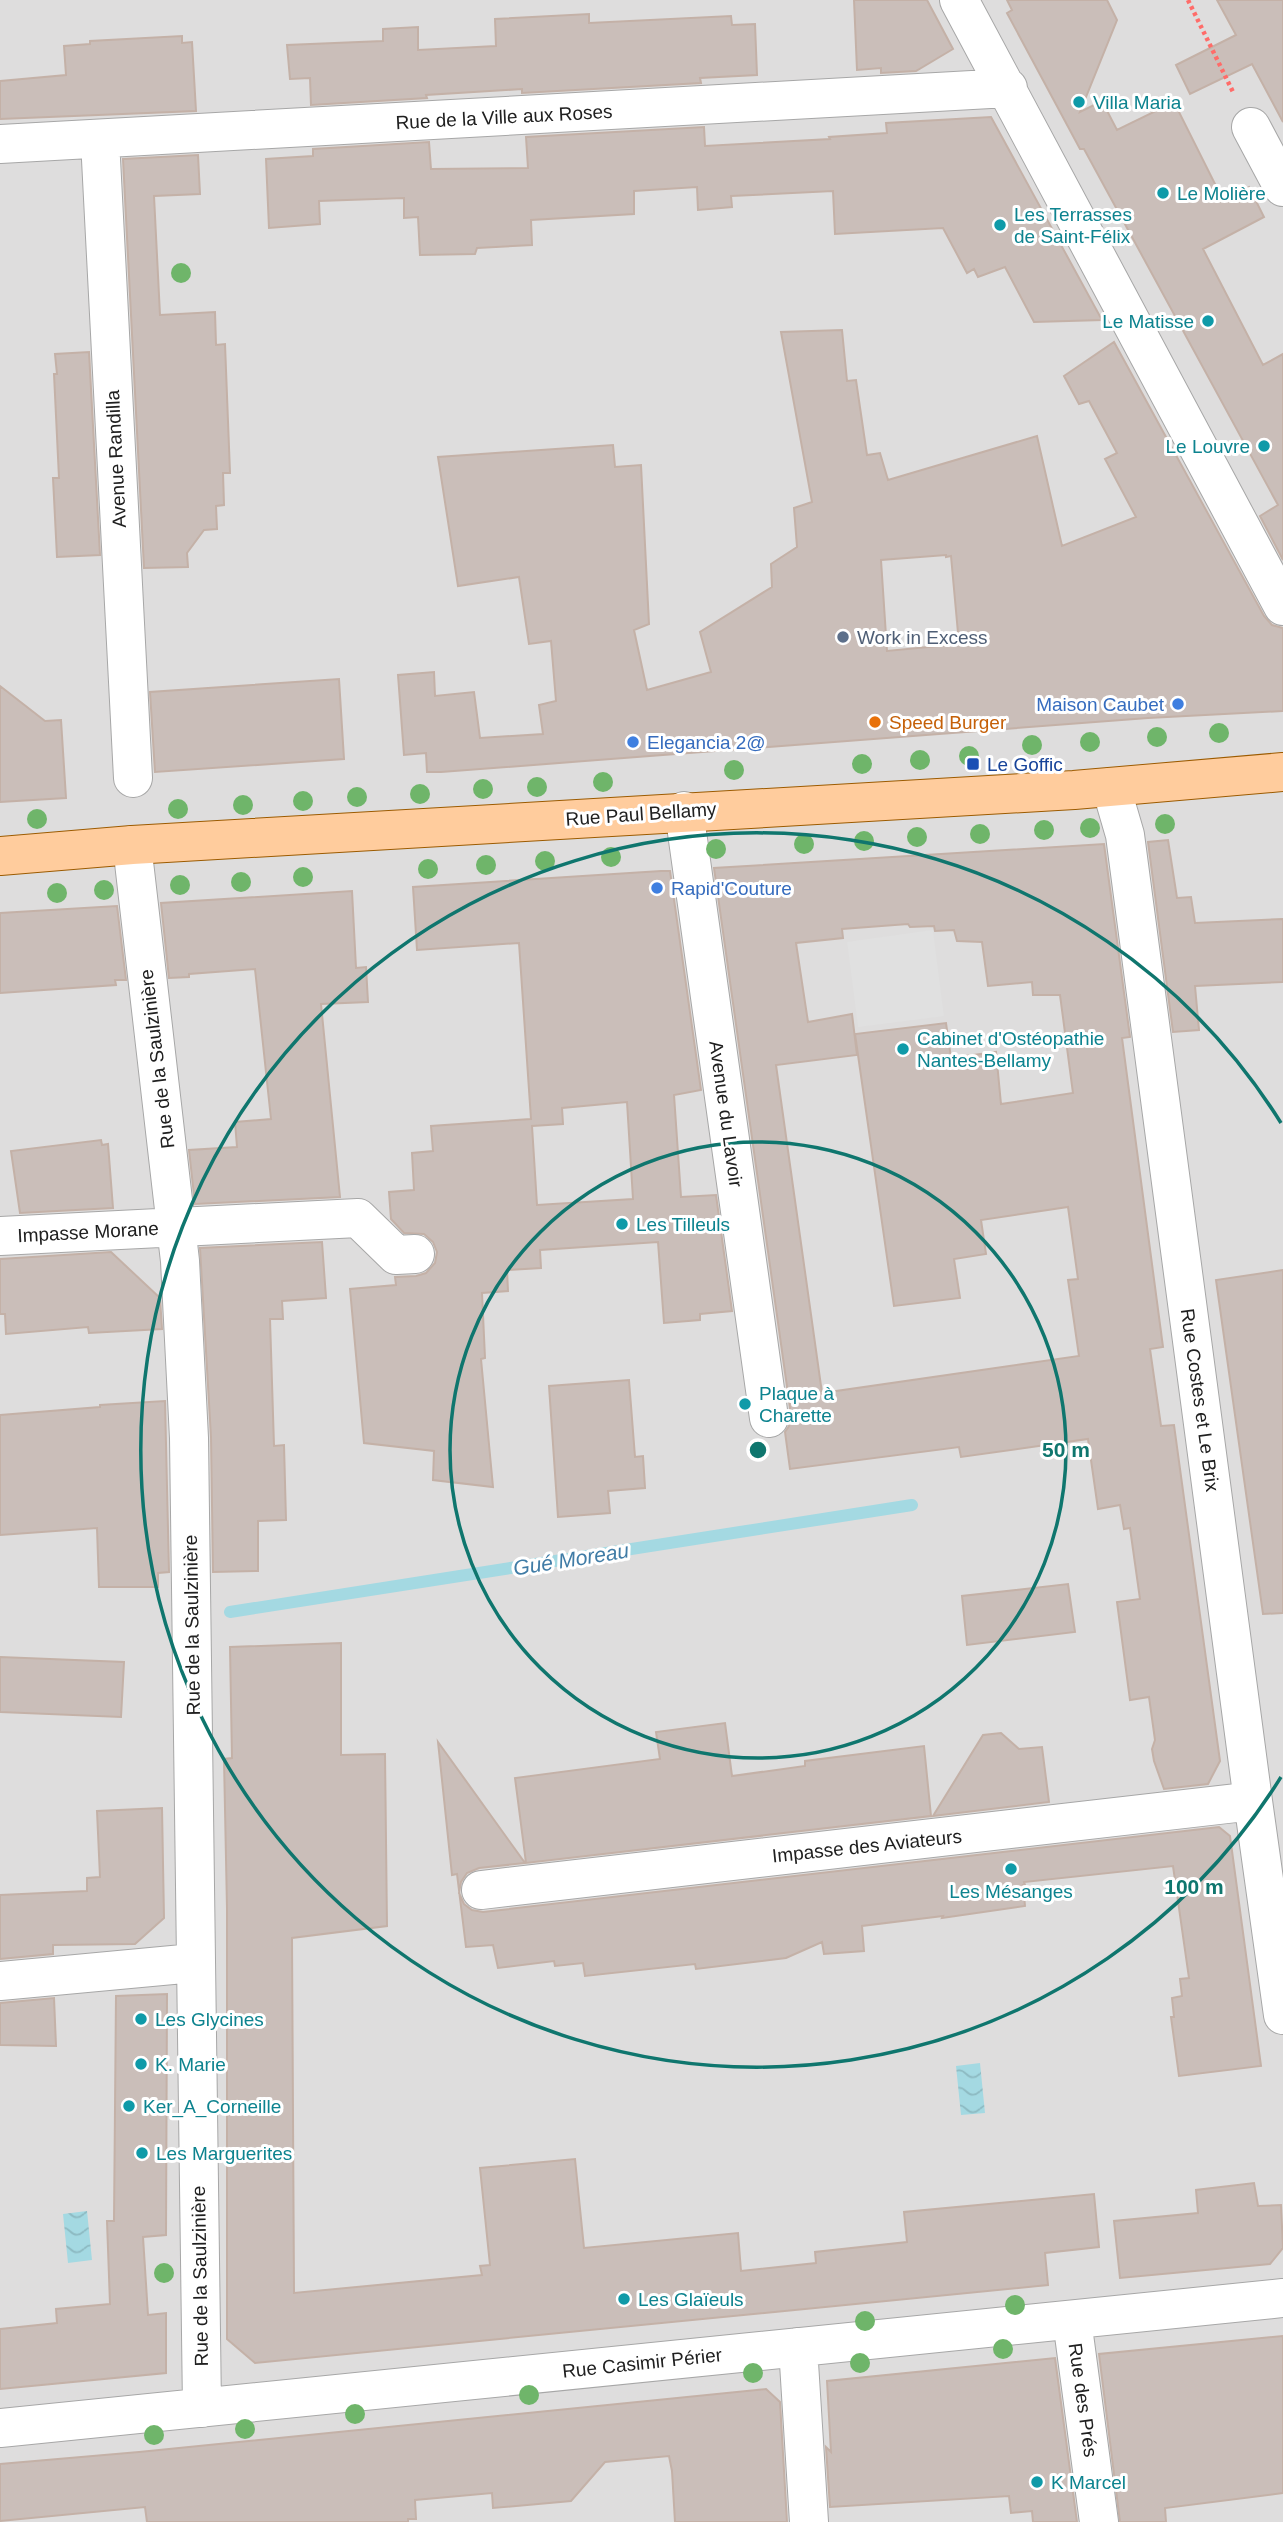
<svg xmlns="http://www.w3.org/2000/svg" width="1283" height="2522" font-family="Arial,sans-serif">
	<defs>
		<pattern id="water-waves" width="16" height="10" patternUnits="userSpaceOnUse" patternTransform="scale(1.75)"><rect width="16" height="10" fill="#a4d9e2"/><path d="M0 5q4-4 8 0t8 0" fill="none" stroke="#8dbac2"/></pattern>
	</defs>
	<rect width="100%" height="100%" fill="#f1ece6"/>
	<path fill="#dedddd" d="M0 0H1283V2522H0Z"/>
	<path fill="#e0e0e0" d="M933 930 944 1016 858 1027 847 942Z"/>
	<path fill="url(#water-waves)" d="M980 2063 985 2113 961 2115 956 2066Z
		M87 2211 92 2260 68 2263 63 2214Z"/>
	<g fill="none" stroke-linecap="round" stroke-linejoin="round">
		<path stroke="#a4d9e2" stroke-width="12" d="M230 1612 912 1505"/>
	</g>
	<path fill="#cabeb9" stroke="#c4b1a7" stroke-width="2" fill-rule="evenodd" d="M854 0H927L953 49 916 71 881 73V68L857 70Z
		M1007 0H1107L1117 20 1080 112 1102 101 1117 130 1174 102 1223 200 1249 187 1264 217 1203 249 1263 365 1283 354V560L1260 516 1278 505 1084 149H1080L1007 13 1012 10Z
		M1217 0H1283V122L1252 64 1190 94 1176 65 1236 35Z
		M589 14V23L731 16 732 25 755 24 757 75 700 78 701 83 522 93V89L426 95 427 98 311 105 310 78 290 79 287 45 383 41V29L418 27V50L496 46 495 19Z
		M182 36V43L192 42 196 111 0 119V81L66 75 64 46 90 44V41Z
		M991 117 1102 320 1034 322 1005 267 978 277 974 269 967 273 943 228 835 234 833 191 731 196 732 207 698 210 697 187 634 191V214L531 220 532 245 477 248 475 254 420 255 418 217 404 218V198L319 201 320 224 269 228 266 159 313 156V149L429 142 431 169 528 168 526 137 704 127 705 146 830 139 829 137 887 133 886 123Z
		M198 155 200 194 154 196 160 315 215 312 216 345 225 344 230 473H223L224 505 216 506 217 529 204 530 187 553 188 567 144 568 123 159Z
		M842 330 847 381 856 380 867 455 880 453 888 480 1037 436 1062 546 1136 517 1105 459 1117 453 1089 401 1079 404 1064 376 1114 342 1264 616 1272 625 1283 628V711L1148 718 441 772H427L426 753 404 755 398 675 434 672 435 696 474 692 480 738 543 734 539 705 556 701 551 641 529 644 519 577 458 586 438 457 613 445 615 467 641 465 649 624 634 630 647 690 711 672 700 632 772 587 771 564 797 547 794 508 812 502 781 332ZM946 555V557L951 556 959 644 887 651 881 560Z
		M89 352 100 555 57 557 53 478H59L54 374H57L55 354Z
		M339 679 344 759 155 772 150 692Z
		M0 686 45 721 61 720 66 798 0 802Z
		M1168 840 1177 898 1191 897 1195 923 1283 919V982L1195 986 1199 1030 1173 1032 1148 842Z
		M1104 844 1130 1037 1122 1038 1163 1347 1150 1349 1161 1426 1174 1425 1220 1761 1208 1784 1164 1789 1154 1761 1152 1749 1155 1740 1149 1697 1130 1700 1117 1602 1140 1599 1130 1528 1124 1529 1120 1505 1098 1509 1088 1439 961 1457 959 1447 790 1469 785 1432 789 1426 791 1415 714 868ZM908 924 910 927 934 926 935 931 954 930 957 941 982 942 988 986 1032 982 1033 995H1060L1073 1093 1001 1104 996 1052 951 1058 946 1023 855 1034 894 1306 960 1298 954 1259 986 1254 981 1220 1068 1207 1078 1279 1068 1280 1079 1356 822 1393 776 1065 857 1055 852 1014 808 1022 796 943 843 938 842 929Z
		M661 871H670L701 1090 674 1095 681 1197 716 1195 732 1311 700 1314V1320L664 1323 658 1242 540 1250 541 1268 507 1270 508 1291 482 1293 485 1358 481 1359 493 1487 433 1480 434 1451 364 1443 350 1289 396 1285 395 1277 416 1276 426 1273 435 1263 437 1252 433 1242 424 1234 404 1233 391 1219 389 1192 414 1190 412 1153 433 1151 431 1126 531 1119 519 943 417 950 413 887ZM627 1102 633 1199 537 1205 532 1126 563 1124 562 1108Z
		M352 891 356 968 366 967 368 1002 321 1004 340 1197 195 1204 189 1150 237 1147 235 1122 271 1119 255 969 189 974V977L169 978 161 903Z
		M117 906 126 980H115L116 985 0 993V913Z
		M101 1140 102 1145 108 1144 113 1208 20 1213 11 1151Z
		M322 1242 326 1298 282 1301 283 1319H270L274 1446 284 1445 286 1520 258 1521V1571L213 1572 211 1437 200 1248Z
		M111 1252 160 1298 162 1329 89 1333 88 1327 6 1334 5 1314H0V1259Z
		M1283 1270V1613L1263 1614 1216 1280Z
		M629 1380 635 1457 643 1456 645 1488 608 1491 610 1513 558 1517 549 1386Z
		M165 1401 169 1572 158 1573V1587H99L97 1528 0 1535V1415L100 1407V1405Z
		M1068 1584 1075 1632 967 1645 962 1596Z
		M341 1643V1755L385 1754 387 1926 292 1938 294 2293 482 2275 480 2266 490 2265 480 2168 575 2159 584 2248 738 2233 741 2271 816 2263 815 2252 907 2242 904 2212 1094 2194 1099 2247 1045 2253 1048 2285 255 2363 227 2339V1908L224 1759 232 1758 230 1647Z
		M0 1657 124 1662 121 1717 0 1712Z
		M725 1723 732 1776 805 1766V1761L924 1746 931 1816 526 1863 515 1778 660 1759 656 1732Z
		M1001 1733 1019 1749 1042 1747 1049 1802 933 1816 983 1735Z
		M438 1742 525 1863 479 1868 467 1873 461 1882 459 1893 464 1904 472 1910 483 1912 1219 1827 1230 1836 1261 2066 1179 2076 1171 2017H1174L1172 1998 1182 1996 1180 1979 1189 1978 1173 1866 1024 1882 1025 1885H1023L1025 1906 942 1918 943 1916 862 1926 864 1951 824 1954 822 1942 786 1958 696 1969 695 1964 585 1976 583 1963 555 1966 554 1961 498 1968 493 1945 466 1947 457 1874 452 1875Z
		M162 1808 164 1918 135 1944 53 1945V1954L0 1959V1895L87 1891V1878L100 1877 97 1811Z
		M167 1994 166 2235 143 2237 148 2315 166 2313V2373L0 2389V2329L57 2323 56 2309 110 2304 107 2221H114L116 1996Z
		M54 1998 56 2046 0 2045V2003Z
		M1254 2183 1258 2206 1281 2205 1283 2248 1270 2264 1120 2278 1114 2221 1198 2213 1196 2190Z
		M1283 2336V2493L1165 2508 1166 2522H1120L1099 2354Z
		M1055 2358 1077 2522H1033L1032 2511 1011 2513 1009 2496 830 2507 826 2447 831 2452 827 2381Z
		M766 2389 780 2402 787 2522H675L672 2471 669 2456 605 2462 571 2501 493 2508 492 2493 415 2500 416 2519H408V2522H147L145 2507 0 2521V2464L139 2452Z"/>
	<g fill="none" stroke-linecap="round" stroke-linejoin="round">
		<g stroke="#a7a7a7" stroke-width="40">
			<path id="minor" d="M959 0 1283 606
				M1251 127 1283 187
				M100 140 133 778
				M0 144 1008 88
				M1111 787 1125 835 1253 1801 1283 2015
				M684 811 769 1418
				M132 845 180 1261 189 1438 202 2408
				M0 1236 358 1218 396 1255 415 1254
				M481 1890 1253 1801
				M0 1981 194 1963
				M1072 2320 1099 2522
				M798 2347 809 2522
				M0 2428 1283 2298"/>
		</g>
		<g stroke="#9c5b00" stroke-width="40">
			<path id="major" d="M0 856 132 845 1074 790 1283 772"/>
		</g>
		<path stroke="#ff6c69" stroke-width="4.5" stroke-dasharray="3.5 3.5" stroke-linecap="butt" d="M1188 0 1233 92"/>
		<use href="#minor" stroke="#fff" stroke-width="38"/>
		<use href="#major" stroke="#ffcc9d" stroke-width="38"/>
	</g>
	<g fill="#6fb56a">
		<circle cx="181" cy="273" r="10"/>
		<circle cx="1219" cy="733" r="10"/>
		<circle cx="1157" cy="737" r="10"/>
		<circle cx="1090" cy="742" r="10"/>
		<circle cx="1032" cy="745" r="10"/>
		<circle cx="969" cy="756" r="10"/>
		<circle cx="920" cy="760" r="10"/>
		<circle cx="862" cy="764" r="10"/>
		<circle cx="734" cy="770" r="10"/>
		<circle cx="603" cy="782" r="10"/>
		<circle cx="537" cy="787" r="10"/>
		<circle cx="483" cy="789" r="10"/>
		<circle cx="420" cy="794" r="10"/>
		<circle cx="357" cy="797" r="10"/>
		<circle cx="303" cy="801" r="10"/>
		<circle cx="243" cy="805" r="10"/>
		<circle cx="178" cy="809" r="10"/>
		<circle cx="37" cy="819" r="10"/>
		<circle cx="1165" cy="824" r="10"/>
		<circle cx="1090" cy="828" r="10"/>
		<circle cx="1044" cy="830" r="10"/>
		<circle cx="980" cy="834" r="10"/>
		<circle cx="917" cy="837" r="10"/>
		<circle cx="864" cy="841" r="10"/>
		<circle cx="804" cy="844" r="10"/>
		<circle cx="716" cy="849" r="10"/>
		<circle cx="611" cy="857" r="10"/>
		<circle cx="545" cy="861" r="10"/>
		<circle cx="486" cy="865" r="10"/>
		<circle cx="428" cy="869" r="10"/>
		<circle cx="303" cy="877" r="10"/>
		<circle cx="241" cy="882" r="10"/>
		<circle cx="180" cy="885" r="10"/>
		<circle cx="104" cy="890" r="10"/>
		<circle cx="57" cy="893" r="10"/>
		<circle cx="164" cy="2273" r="10"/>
		<circle cx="1015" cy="2305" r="10"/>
		<circle cx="865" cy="2321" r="10"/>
		<circle cx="1003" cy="2349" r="10"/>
		<circle cx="860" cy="2363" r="10"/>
		<circle cx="753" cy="2373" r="10"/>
		<circle cx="529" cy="2395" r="10"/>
		<circle cx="355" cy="2414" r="10"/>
		<circle cx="245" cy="2429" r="10"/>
		<circle cx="154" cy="2435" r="10"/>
	</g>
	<g fill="none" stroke="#0f766e" stroke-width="3.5">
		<circle cx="758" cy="1450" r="308"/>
		<path d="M1281 1777A617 617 0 1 1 1281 1123"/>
	</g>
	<g fill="#0f9aa8" stroke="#fff" stroke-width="2.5">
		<circle cx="1079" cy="102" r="7"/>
		<circle cx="1163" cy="193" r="7"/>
		<circle cx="1000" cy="225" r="7"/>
		<circle cx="1208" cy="321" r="7"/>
		<circle cx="1264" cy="446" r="7"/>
		<circle cx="903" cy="1049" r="7"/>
		<circle cx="622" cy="1224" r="7"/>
		<circle cx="745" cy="1404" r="7"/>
		<circle cx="1011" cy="1869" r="7"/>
		<circle cx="141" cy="2019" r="7"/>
		<circle cx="141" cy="2064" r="7"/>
		<circle cx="129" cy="2106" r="7"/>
		<circle cx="142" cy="2153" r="7"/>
		<circle cx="624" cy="2299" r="7"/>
		<circle cx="1037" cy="2482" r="7"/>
	</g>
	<circle fill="#5c6f8a" stroke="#fff" stroke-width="2.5" cx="843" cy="637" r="7"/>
	<g fill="#3f7fe0" stroke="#fff" stroke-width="2.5">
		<circle cx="1178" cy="704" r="7"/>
		<circle cx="633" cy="742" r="7"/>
		<circle cx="657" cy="888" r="7"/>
	</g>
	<circle fill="#e8710a" stroke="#fff" stroke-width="2.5" cx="875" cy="722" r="7"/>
	<rect fill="#1a4fb4" stroke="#fff" stroke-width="2.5" x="966" y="757" width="14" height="14" rx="3.5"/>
	<g text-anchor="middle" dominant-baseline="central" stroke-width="6" stroke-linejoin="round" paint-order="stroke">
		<g font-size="19" fill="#0d838f" stroke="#fff" text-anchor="start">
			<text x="1093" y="102">Villa Maria</text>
			<text x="1177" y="193">Le Molière</text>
			<text x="1014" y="214">Les Terrasses<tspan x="1014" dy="22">de Saint-Félix</tspan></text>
			<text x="1194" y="321" text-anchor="end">Le Matisse</text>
			<text x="1250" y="446" text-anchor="end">Le Louvre</text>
			<text x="917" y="1038">Cabinet d'Ostéopathie<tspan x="917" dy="22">Nantes-Bellamy</tspan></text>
			<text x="636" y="1224">Les Tilleuls</text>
			<text x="759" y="1393">Plaque à<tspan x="759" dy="22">Charette</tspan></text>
			<text x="1011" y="1891" text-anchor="middle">Les Mésanges</text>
			<text x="155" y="2019">Les Glycines</text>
			<text x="155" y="2064">K. Marie</text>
			<text x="143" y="2106">Ker_A_Corneille</text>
			<text x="156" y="2153">Les Marguerites</text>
			<text x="638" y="2299">Les Glaïeuls</text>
			<text x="1051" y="2482">K Marcel</text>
		</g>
		<g font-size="19" fill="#202020" stroke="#fff">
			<text transform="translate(504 117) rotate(-3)">Rue de la Ville aux Roses</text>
			<text transform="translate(116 459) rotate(-93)">Avenue Randilla</text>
			<text transform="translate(641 814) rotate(-4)">Rue Paul Bellamy</text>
			<text transform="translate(157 1059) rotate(-97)">Rue de la Saulzinière</text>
			<text transform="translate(726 1114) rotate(82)">Avenue du Lavoir</text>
			<text transform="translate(88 1232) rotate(-3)">Impasse Morane</text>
			<text transform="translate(1200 1400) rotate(82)">Rue Costes et Le Brix</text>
			<text transform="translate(192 1625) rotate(-91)">Rue de la Saulzinière</text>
			<text transform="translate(867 1846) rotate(-6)">Impasse des Aviateurs</text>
			<text transform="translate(200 2276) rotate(-91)">Rue de la Saulzinière</text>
			<text transform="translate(642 2363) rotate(-6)">Rue Casimir Périer</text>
			<text transform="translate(1083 2400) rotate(82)">Rue des Prés</text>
		</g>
		<g font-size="19" fill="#4e5e75" stroke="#fff" text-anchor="start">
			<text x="857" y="637">Work in Excess</text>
		</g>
		<g font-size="19" fill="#366cbe" stroke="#fff" text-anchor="start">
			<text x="1164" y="704" text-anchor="end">Maison Caubet</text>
			<text x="647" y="742">Elegancia 2@</text>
			<text x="671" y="888">Rapid'Couture</text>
		</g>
		<g font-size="19" fill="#c56008" stroke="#fff" text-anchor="start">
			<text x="889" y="722">Speed Burger</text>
		</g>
		<g font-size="19" fill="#164399" stroke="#fff" text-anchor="start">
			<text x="987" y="764">Le Goffic</text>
		</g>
		<g font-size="21" font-style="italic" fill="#407ca6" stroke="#fff">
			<text transform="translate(571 1559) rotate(-9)">Gué Moreau</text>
		</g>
	</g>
	<circle cx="758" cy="1450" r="10" fill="#0f766e" stroke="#fff" stroke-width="3.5"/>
	<g font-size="21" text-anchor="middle" font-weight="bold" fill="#0f766e" stroke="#fff" stroke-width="6" stroke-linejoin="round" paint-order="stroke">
		<text x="1066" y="1457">50 m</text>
		<text x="1194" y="1894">100 m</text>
	</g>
</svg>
